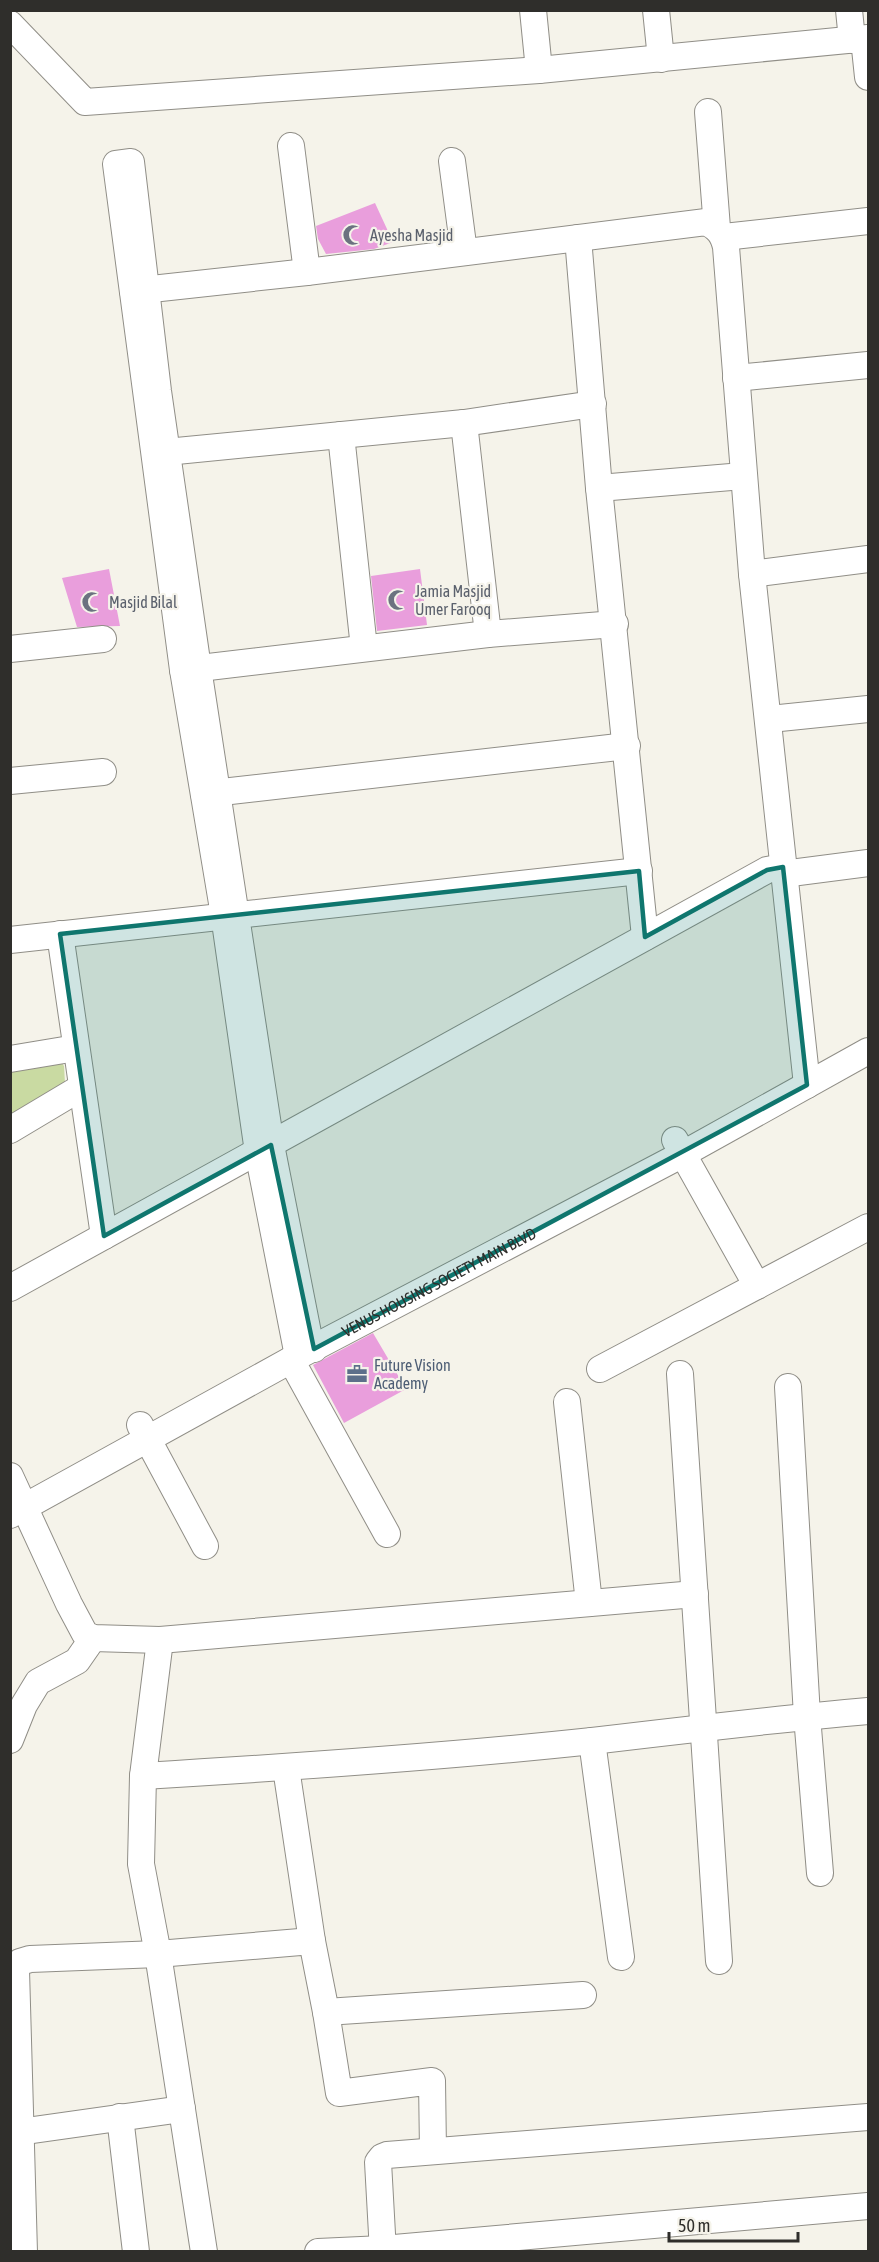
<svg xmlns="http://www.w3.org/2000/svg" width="879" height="2262" font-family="'Asap Condensed',sans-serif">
	<rect width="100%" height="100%" fill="#f5f3ea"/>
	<path fill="#c9daa2" d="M58 1057 64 1066 65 1083 11 1119V1066Z"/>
	<path fill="#e99edc" d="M375 203 393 242 374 249 326 254 318 239 316 226Z
		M109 569 120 626 77 627 62 578Z
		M420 569 427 625 377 631 371 576Z
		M373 1333 406 1389 344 1423 313 1365Z"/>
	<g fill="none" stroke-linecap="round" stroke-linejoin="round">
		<g stroke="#908e87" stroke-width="28">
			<g id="minor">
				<path d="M533 10 539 70"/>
				<path d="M656 10 661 59"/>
				<path d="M849 10 852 40"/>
				<path d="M10 24 85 102 539 70 868 38"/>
				<path d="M864 39 868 77"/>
				<path d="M708 112 717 228"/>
				<path d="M291 146 307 272"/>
				<path d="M452 161 464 252"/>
				<path d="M724 237 868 221"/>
				<path d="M578 238 599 488 645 937"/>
				<path d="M133 291 307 272 706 222C718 228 723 234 726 247L752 574 807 1085"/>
				<path d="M736 378 868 365"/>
				<path d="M464 423 488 634"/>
				<path d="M341 435 364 648"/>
				<path d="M156 453 464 423 593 404"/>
				<path d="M599 488 743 476"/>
				<path d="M752 574 868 559"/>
				<path d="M10 649 103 639"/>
				<path d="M183 670 488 634 615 624"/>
				<path d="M770 719 868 709"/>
				<path d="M10 781 103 772"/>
				<path d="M204 794 627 746"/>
				<path d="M783 874 868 863"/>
				<path d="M60 934 104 1236"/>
				<path d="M10 940 639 871"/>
				<path d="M10 1059 76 1048"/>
				<path d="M10 1130 82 1087"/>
				<path d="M675 1140 757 1286"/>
				<path d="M10 1288 767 870 783 867"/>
				<path d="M298 1356 258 1152 224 915 183 670 116 164 131 162 158 391 198 668 271 1145 308 1333 314 1349"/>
				<path d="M291 1360 387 1534"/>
				<path d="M600 1369 868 1227"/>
				<path d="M680 1374 719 1961"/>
				<path d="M788 1387 807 1716 820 1873"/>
				<path d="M567 1402 589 1603"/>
				<path d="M140 1425 205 1546"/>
				<path d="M10 1476 69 1604 85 1634 93 1638 160 1640 695 1594"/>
				<path id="s1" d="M10 1515 298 1356 683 1154 868 1051"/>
				<path d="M160 1640 143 1776 141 1864 158 1954 312 1941 326 2012 583 1995"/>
				<path d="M10 1740 24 1705 38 1682 77 1661 93 1638"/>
				<path d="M592 1741 621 1957"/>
				<path d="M286 1768 312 1941"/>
				<path d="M143 1776C293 1767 443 1757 592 1741 684 1730 776 1719 868 1711"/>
				<path d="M326 2012 339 2093 432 2081 433 2151"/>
				<path d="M120 2117 136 2252"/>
				<path d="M19 2132 182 2109"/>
				<path d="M24 2252 16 1970 20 1962 30 1959 158 1954 204 2252"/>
				<path d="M318 2252 383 2249 868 2206"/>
				<path d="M383 2252 378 2162 382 2157 387 2155 868 2117"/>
			</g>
		</g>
		<use href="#minor" stroke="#fff" stroke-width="26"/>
	</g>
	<path fill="#0f766e" fill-opacity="0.2" stroke="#0f766e" stroke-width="4.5" stroke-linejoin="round" d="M783 867 807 1085 314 1349 271 1145 104 1236 60 934 639 871 645 937 767 870Z"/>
	<defs>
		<g id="mosque-bare" transform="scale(1.62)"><path d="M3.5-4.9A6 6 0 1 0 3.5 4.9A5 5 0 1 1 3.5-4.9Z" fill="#6b7280" stroke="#f5f3ea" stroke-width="2.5" paint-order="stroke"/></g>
		<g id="office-bare" transform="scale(1.62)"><path d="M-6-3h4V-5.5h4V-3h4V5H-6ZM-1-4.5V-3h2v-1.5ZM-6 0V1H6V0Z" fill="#5c6f8a" stroke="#f5f3ea" stroke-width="2.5" paint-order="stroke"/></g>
	</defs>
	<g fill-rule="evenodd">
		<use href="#mosque-bare" x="353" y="235"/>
		<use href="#mosque-bare" x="398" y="600"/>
		<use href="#mosque-bare" x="92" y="602"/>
		<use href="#office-bare" x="357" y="1374"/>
	</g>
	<g text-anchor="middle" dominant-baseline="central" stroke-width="4.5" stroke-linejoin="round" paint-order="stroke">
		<g font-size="16" fill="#5b616d" stroke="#f5f3ea" text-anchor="start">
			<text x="370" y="235">Ayesha Masjid</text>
			<text x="415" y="591">Jamia Masjid<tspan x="415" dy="18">Umer Farooq</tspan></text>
			<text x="109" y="602">Masjid Bilal</text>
		</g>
		<g font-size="16" fill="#2f2e2b" stroke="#f5f3ea">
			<text stroke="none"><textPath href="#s1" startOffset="488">VENUS HOUSING SOCIETY MAIN BLVD</textPath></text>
		</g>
		<g font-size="16" fill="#4e5e75" stroke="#f5f3ea" text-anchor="start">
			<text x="374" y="1365">Future Vision<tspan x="374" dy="18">Academy</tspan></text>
		</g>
	</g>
	<rect width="879" height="2262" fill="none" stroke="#2f2e2b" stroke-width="24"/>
	<path d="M669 2232v9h129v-9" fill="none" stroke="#2f2e2b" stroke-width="3"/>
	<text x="678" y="2232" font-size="18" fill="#2f2e2b" stroke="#f5f3ea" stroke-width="4.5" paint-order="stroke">50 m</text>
</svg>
